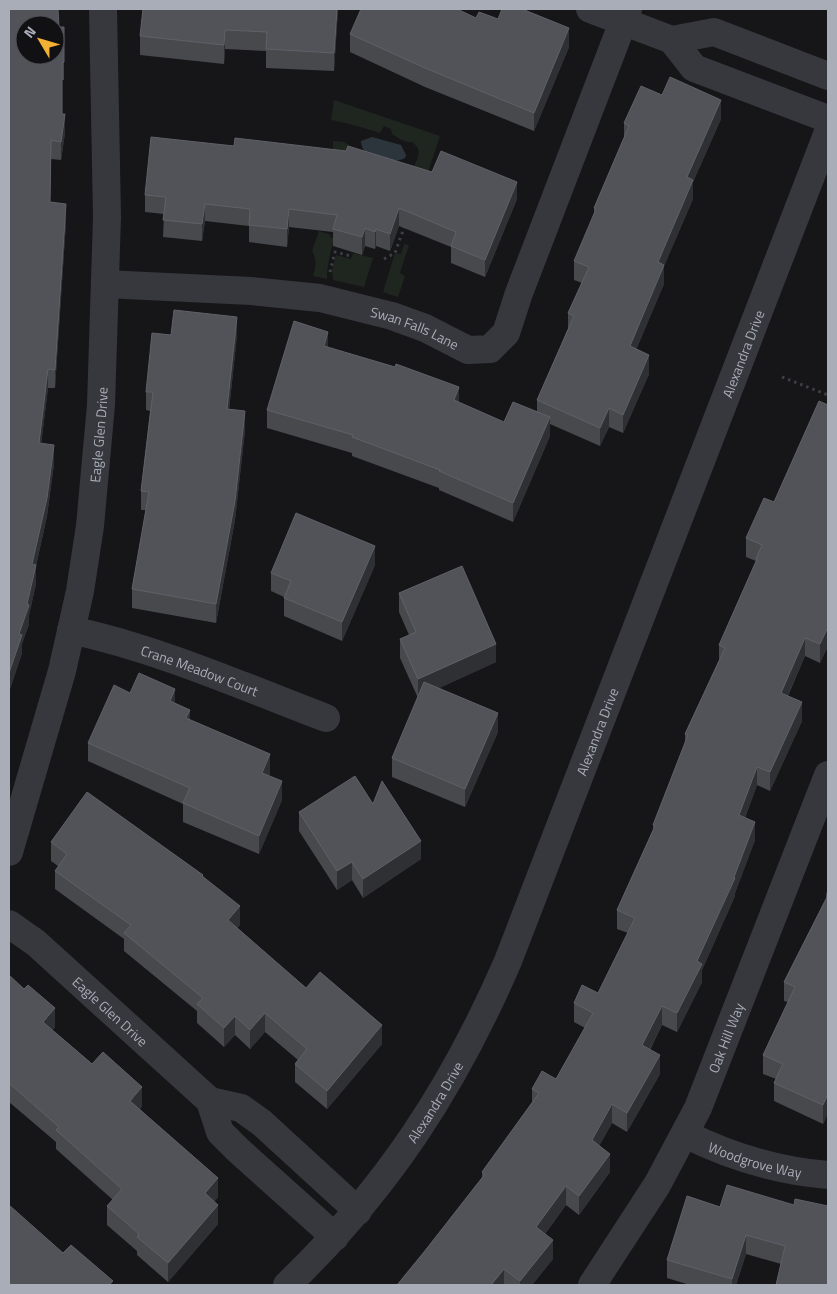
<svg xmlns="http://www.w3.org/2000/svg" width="837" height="1294" font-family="'Titillium Web',sans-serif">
	<rect width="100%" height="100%" fill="#161618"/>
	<path fill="#1e261f" d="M334 100 440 136 425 181 414 167C418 157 423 150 412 142 405 143 398 138 392 134L391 129 384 126 380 133C364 128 348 123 331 120Z
		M333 141 344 142 349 145V153L333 152Z
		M319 231 331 235 330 237 334 238C331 251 327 264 327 279L313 276C316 268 317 258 312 251Z
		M404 244 409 245 400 273 405 276 398 297 383 292 395 253 401 254Z
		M353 253 373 258 364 287 333 280 332 270 336 255 351 259Z"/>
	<path fill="#2c353c" d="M372 137 401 145 406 155 405 158C398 163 376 159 367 154 364 152 361 146 361 141Z"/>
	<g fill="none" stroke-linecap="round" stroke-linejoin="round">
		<path stroke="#3d3f44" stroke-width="3" stroke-dasharray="2.5 4" stroke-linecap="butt" d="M384 259 395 253 405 225
			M330 272 335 252 351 256
			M782 377 828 395"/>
		<g stroke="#37383d" stroke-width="28">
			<path d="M590 9 672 40 714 32 828 76"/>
			<path d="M672 40 694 68 828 119"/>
			<path id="s1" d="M105 284 251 291 320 298 392 316 425 328 468 350 490 349 506 333 519 293 628 9"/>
			<path id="s2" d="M71 630C159 649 242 686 326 718"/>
			<path id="s3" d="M9 852 62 671 80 591 90 526 101 405 107 217 103 9"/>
			<path id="s4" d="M9 924 36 943 210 1101 241 1108 262 1123 358 1211"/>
			<path d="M210 1101 220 1132 238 1150 335 1237"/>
			<path id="s5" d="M685 1134C731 1157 777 1171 828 1175"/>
			<path id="s6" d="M287 1285C387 1189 453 1088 508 961L828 132"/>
			<path id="s7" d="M592 1285 657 1185 698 1108 828 775"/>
		</g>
	</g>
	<path fill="#47494d" d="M9 9 59 27H64V80H62V114L65 133 61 160 51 159 50 202 66 222 55 388H48L41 444 54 464 47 516 36 566V584L29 615V624L22 644V653L9 692Z
		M143 9H338L334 71 266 68V51L225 49 224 64 140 55V36Z
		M476 18 569 47 534 131 425 87 350 52V34Z
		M662 95 721 119 693 182V199L664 266V284L636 349 649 374 623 433 609 427 600 446 550 424V436L513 522 439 490V488L352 456V453L267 428V410L328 347 504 422 537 412V400L568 329V313L582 283 574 280V261L594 215V208L624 138V123Z
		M145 195 517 199 485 277 451 263V247L399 226 390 251 376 246 375 249 365 246 362 255 333 246V232L289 227 287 247 249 242V226L205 221 202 241 163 237 164 214 145 212Z
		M171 335H237L229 410 245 430 235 520 216 623 132 608V589L146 510H141V491L150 411 146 410V392Z
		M828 405V646L820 663 805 656 788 696 802 721 770 791 757 785 745 818 755 840 735 893V896L702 970V982L677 1032 662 1025 650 1050 660 1074 627 1132 612 1123 599 1146 610 1172 579 1215 566 1205 545 1234 553 1259 532 1285H397L424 1252 482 1179V1172L532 1103V1089L556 1079 585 1028 574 1022V1003L598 993 628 933 617 929V910L653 830V825L685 743V734L719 661V645L756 562V561L746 557V538L774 502Z
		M375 565 342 641 284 616V597L271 591V573Z
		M399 593 496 662 439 688 498 732 465 807 392 777V758L418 698 400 658V639L409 635 399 612Z
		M130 693 175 703 190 720 270 773 269 776 282 800 259 854 183 822V804L88 761V743Z
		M373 804 421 859 363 898 352 880 337 890 299 831V812Z
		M51 842 203 876 240 925 237 928 306 988 382 1044 327 1109 295 1082V1064L298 1060 265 1032 250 1049 235 1035 224 1047 197 1023V1011L124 951V939L55 889V871L58 866 51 861Z
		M828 889V1113L823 1124 774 1101V1083L776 1079 763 1074V1055L788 1002 784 1001V982L826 900V894Z
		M9 975 55 1027 52 1030 142 1106 140 1109 218 1197 214 1202 218 1224 168 1282 137 1255V1251L107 1225V1206L113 1200 56 1149V1142L9 1102Z
		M794 1205 781 1264 746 1254 736 1285H690L667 1278V1260L720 1207Z"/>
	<path fill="#2f3033" d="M337 9H338L334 71V53Z
		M569 28V47L534 131V113Z
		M225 30V49L224 64V45Z
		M721 100V119L693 182V199L664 266V284L630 365V346L687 177Z
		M65 114V133L61 160V142Z
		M517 182V199L485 277V260Z
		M66 204V222L55 388V370Z
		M205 204V221L202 241V224Z
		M399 208V226L390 251V234Z
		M289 209V227L287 247V229Z
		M365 228V246L362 255V237Z
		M376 229V246L375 249V232Z
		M237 317V335L227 428V409Z
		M328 332V350L324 346Z
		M649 355V374L623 433V415Z
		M48 369V388L39 462V443Z
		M459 387V406L454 400Z
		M609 408V427L600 446V428Z
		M245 411V430L235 520 216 623V604Z
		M550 417V436L513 522V503Z
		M54 445V464L47 516 36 566V584L29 615V624L22 644V653L9 692V673L27 604 32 564Z
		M375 546V565L342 641V622Z
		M828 627V646L820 663V644Z
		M805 638V656L781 711V693Z
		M496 644V662L418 698V679Z
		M175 689V708L170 701Z
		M802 702V721L770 791V772Z
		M190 710V728L186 718Z
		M498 713V732L465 807V789Z
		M270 754V773L262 791V773Z
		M757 767V785L739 834V815Z
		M282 781V800L259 854V836Z
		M755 822V840L735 893V896L702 970V982L677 1032V1013L697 961 734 877Z
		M421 841V859L363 898V879Z
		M352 862V880L337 890V871Z
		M240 906V925L228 939V920Z
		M662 1006V1025L642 1064V1045Z
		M55 1008V1027L43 1040V1022Z
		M265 1013V1032L250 1049V1030Z
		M235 1016V1035L224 1047V1028Z
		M382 1025V1044L327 1109V1091Z
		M660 1055V1074L627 1132V1113Z
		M142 1087V1106L130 1119V1101Z
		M828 1094V1113L823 1124V1105Z
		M612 1104V1123L592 1159V1140Z
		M610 1154V1172L579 1215V1196Z
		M218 1178V1197L205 1212V1193Z
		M566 1186V1205L536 1246V1227Z
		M218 1205V1224L168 1282V1263Z
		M746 1235V1254L736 1285H732V1279Z
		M553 1240V1259L532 1285H520V1281Z
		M504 1269V1285H491Z"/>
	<path fill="#525359" stroke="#5f6168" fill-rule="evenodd" d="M9 9H58L59 27H64V62H62V114H65L61 142 51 140 50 202 66 204 55 370 48 369 39 443 54 445 47 498 32 564 36 565 27 604 29 605 19 634 22 635 9 673ZM25 25H55V55H25Z
		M143 9H337L334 53 266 49 267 32 225 30 224 45 140 36Z
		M361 9H457L476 18 479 12 498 19 502 9H522L569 28 534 113 425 68 350 34Z
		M670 77 721 100 687 177 693 180 658 262 664 265 630 346 649 355 623 415 609 408 600 428 537 400 574 316 568 313 589 267 574 261 596 209 594 208 629 126 624 123 641 86 662 95Z
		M151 137 234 146 235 138 346 151 348 146 432 172 441 151 517 182 485 260 451 246 456 232 399 208 390 234 376 229 375 232 365 228 362 237 333 229 337 215 289 209 287 229 249 225 250 209 205 204 202 224 163 220 166 197 145 195Z
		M174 310 237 317 227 409 245 411 235 501 216 604 132 589 149 492 141 491 153 392H146L152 333 171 335Z
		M294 321 328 332 324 346 395 367 396 364 459 387 454 400 504 422 513 402 550 417 513 503 439 471 440 470 352 437 353 435 267 410Z
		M819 401 828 405V627L820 644 805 638 781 693 802 702 770 772 757 767 739 815 755 822 734 877 735 878 697 961 702 964 677 1013 662 1006 642 1045 660 1055 627 1113 612 1104 592 1140 610 1154 579 1196 566 1186 536 1227 553 1240 520 1281 504 1269 491 1285H397L424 1252 485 1174 482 1172 539 1093 532 1089 542 1071 556 1079 593 1013 574 1003 582 985 598 993 635 918 617 910 655 826 653 825 688 735 685 734 725 648 719 645 757 559H756L762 545 746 538 764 498 774 502Z
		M296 513 375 546 342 622 284 598 291 581 271 573Z
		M462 566 496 644 418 679 400 639 416 632 399 593Z
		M139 673 175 689 170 701 190 710 186 718 270 754 262 773 282 781 259 836 183 803 190 788 88 743 114 685 130 693Z
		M424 682 498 713 465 789 392 758Z
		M355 776 373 804 382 781 421 841 363 879 352 862 337 871 299 812Z
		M87 792 203 875 202 876 240 906 228 920 306 988 320 972 382 1025 327 1091 295 1064 307 1049 265 1013 250 1030 235 1016 224 1028 197 1004 203 998 124 933 131 925 55 871 67 854 51 842Z
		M828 895V1094L823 1105 774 1083 783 1064 763 1055 795 987 784 982Z
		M9 975 24 989 28 985 55 1008 43 1022 92 1064 103 1052 142 1087 130 1101 218 1178 205 1193 218 1205 168 1263 137 1237 139 1234 107 1206 122 1189 56 1130 59 1127 9 1083Z
		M727 1185 794 1205 795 1199 828 1206V1285H776L785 1246 746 1235 732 1279 667 1260 687 1196 720 1207Z
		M9 1205 63 1253 71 1245 113 1281 109 1285H9Z"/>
	<g text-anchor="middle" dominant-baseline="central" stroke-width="5" stroke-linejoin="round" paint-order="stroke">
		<g font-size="14" fill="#a8adb8" stroke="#111113">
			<text stroke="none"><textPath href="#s1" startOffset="315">Swan Falls Lane</textPath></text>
			<text stroke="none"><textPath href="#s6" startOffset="1046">Alexandra Drive</textPath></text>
			<text stroke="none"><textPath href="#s3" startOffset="428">Eagle Glen Drive</textPath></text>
			<text stroke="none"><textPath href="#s2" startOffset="135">Crane Meadow Court</textPath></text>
			<text stroke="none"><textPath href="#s6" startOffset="641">Alexandra Drive</textPath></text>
			<text stroke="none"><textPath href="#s4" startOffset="134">Eagle Glen Drive</textPath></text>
			<text stroke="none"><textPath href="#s7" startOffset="282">Oak Hill Way</textPath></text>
			<text stroke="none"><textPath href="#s6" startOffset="236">Alexandra Drive</textPath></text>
			<text stroke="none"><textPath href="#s5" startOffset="75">Woodgrove Way</textPath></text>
		</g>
	</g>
	<rect width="837" height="1294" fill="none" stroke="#a8adb8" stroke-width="20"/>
	<g transform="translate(40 40) rotate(308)"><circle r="24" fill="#111113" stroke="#4d4f55"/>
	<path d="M0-4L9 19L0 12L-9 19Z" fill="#f2b134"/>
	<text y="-8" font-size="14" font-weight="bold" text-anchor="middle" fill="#a8adb8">N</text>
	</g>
</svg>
